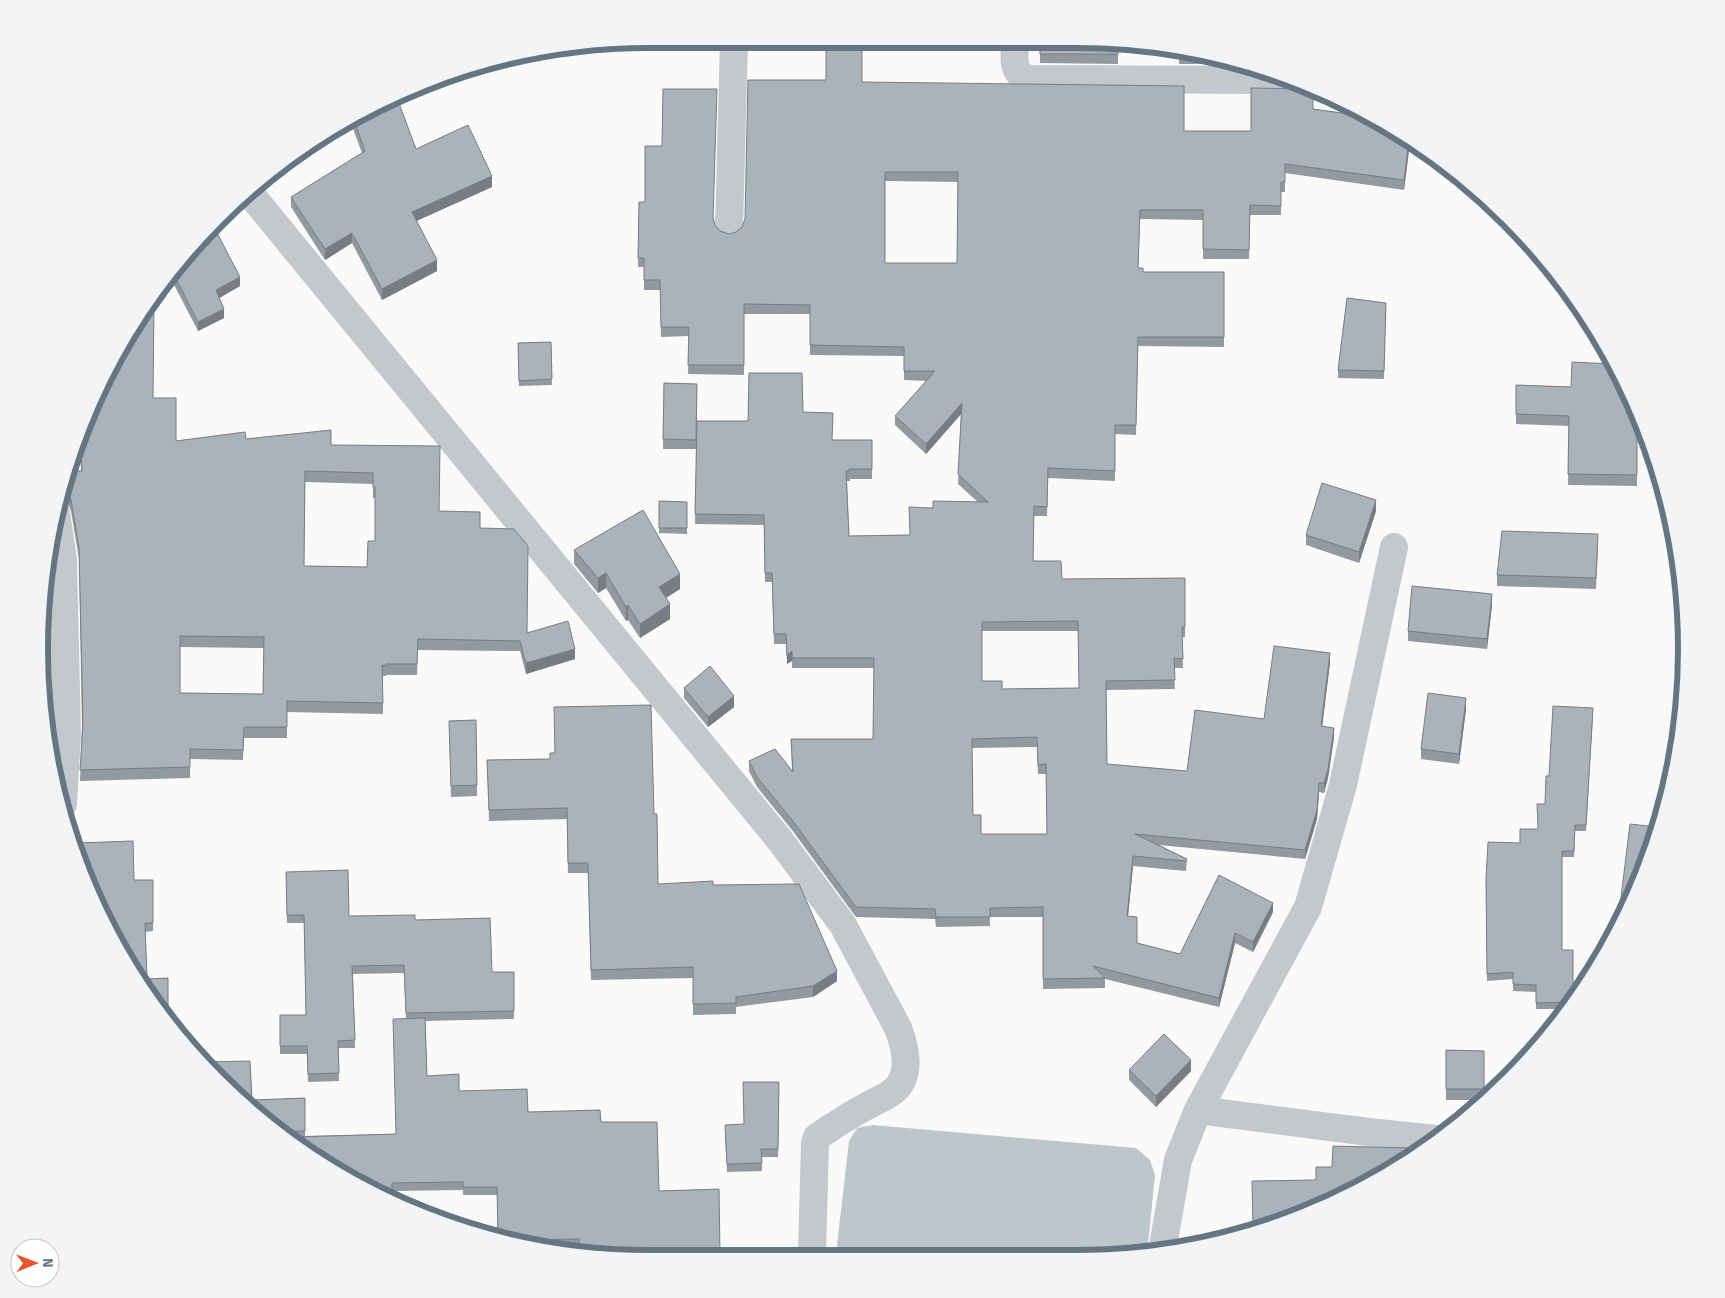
<svg xmlns="http://www.w3.org/2000/svg" width="1725" height="1298" font-family="'Fira Sans',sans-serif">
	<rect width="100%" height="100%" fill="#fafaf8"/>
	<path fill="#bbc7cb" d="M873 1125 1136 1148 1150 1160 1155 1175 1147 1254H836L849 1141 857 1128Z"/>
	<g fill="none" stroke-linecap="round" stroke-linejoin="round">
		<path stroke="#c3c8cc" stroke-width="28" d="M1015 40C1015 56 1010 72 1028 79L1289 80
			M247 190 779 839 843 925 898 1028C906 1049 913 1077 891 1093 884 1098 875 1101 867 1106 850 1115 833 1126 817 1137L815 1143 812 1254
			M729 228 734 39
			M56 513 63 559 67 735 63 804
			M1198 1110 1369 1132 1436 1139
			M1162 1252 1178 1160 1198 1110 1308 907 1343 785 1394 547"/>
	</g>
	<path fill="#929a9f" fill-rule="evenodd" d="M1030 40H1118V64L1040 63V41L1031 40Z
		M1179 50 1211 56V64H1179Z
		M862 82 1184 131H1251L1313 109 1371 117 1410 142 1404 190 1285 173V192H1281V215H1250L1249 259H1203V220L1140 219 1138 268 1143 272H1224V347L1138 346 1136 435 1115 434V481L1048 478 1047 516H1034L1033 561 1062 579 1185 578V637H1182L1183 668H1174L1175 689 1106 690 1107 764 1187 771 1264 719 1330 663 1322 726 1334 737 1328 778 1324 793 1319 792 1317 819 1305 859 1159 845 1187 859 1186 871 1133 866 1128 916 1137 943 1180 954 1273 912 1253 952 1235 943 1219 1007 1105 979V988L1043 989V917H990V926L936 927 935 919 856 917 792 830 757 787 749 771V761L792 771 791 739H873L874 668H792V661L787 664 786 644H774L772 582H765L764 525 695 524 697 421H748L803 412 833 440H872V479H850V481H847L849 536 909 535 933 508 978 502 958 484 961 414 926 454 895 425V416L927 381 904 380V356L810 355V314H744V375L688 374 689 336 661 337 660 290H644V267H638L639 202 714 219 715 225 720 231 729 234 736 232 742 227ZM885 181 958 182 957 263H885ZM982 631H1078L1079 688 1002 689 982 681ZM1037 747 1038 774H1046L1047 834H981L973 815 972 748Z
		M397 98 416 149 492 187 416 221 437 271 382 300 352 243 325 260 291 207V197L362 153 349 118Z
		M190 246 240 286 219 298 224 318 198 331 170 277Z
		M1386 303 1384 379 1338 378V370Z
		M551 342 552 385 519 386 518 343Z
		M1612 364 1641 419V429H1637V486L1568 485 1569 426 1516 424V385L1571 387Z
		M102 379 153 398 176 441 246 439 331 445 440 511 480 528 527 633 575 659 526 674 520 651 418 650 417 675H386V676H383V714L287 712V738H244L243 760 190 759V778L80 781 82 727 79 559 71 511 68 503 61 498 70 471H81L80 444ZM305 482 373 484V498H375V541L367 567 304 566ZM180 647 264 648 263 694 180 693Z
		M664 383 697 384 696 449H663Z
		M659 501 687 502V534L659 533Z
		M1376 511 1359 563 1306 545V535Z
		M1598 545 1596 589 1497 586V575Z
		M574 550 680 589 666 598 670 619 640 638 628 620 626 621 606 588 598 593 574 564Z
		M1492 605 1487 649 1408 641V631Z
		M684 688 734 707 708 727 684 698Z
		M1466 709 1459 764 1421 759V749Z
		M1593 715 1586 831H1575L1574 857H1562V950L1573 1001 1566 1009H1536V992L1513 991V979L1487 981 1486 879 1520 843 1538 829 1545 804 1549 776Z
		M476 720 477 796 451 797 449 721Z
		M550 759 654 814 658 884 713 885 837 981 813 997 736 1007V1014L693 1015V978L591 980 588 873H568L567 819 489 821 487 760Z
		M76 843 134 880H153V931L145 932 147 979 168 978V1020L142 988 76 855Z
		M286 872 349 916 415 920 492 972H514V1019L425 1021 427 1076 459 1091 528 1112 601 1122 659 1191 720 1254H579V1248H544L498 1237 497 1195H463V1190L392 1191 344 1177 218 1081 252 1100 305 1098V1136L396 1134 406 1018 404 973 353 974 355 1048H338L339 1081 308 1082 307 1054H280V1015H306L304 923H287Z
		M1446 1050 1484 1051V1100H1446Z
		M1129 1070 1191 1071 1156 1107 1129 1080Z
		M779 1082 778 1157H762V1171L727 1172 725 1133 744 1124Z"/>
	<path fill="#777d82" d="M1409 141 1410 142 1404 190V180Z
		M492 176V187L412 223V212Z
		M352 233V243L325 260V249Z
		M437 260V271L382 300V289Z
		M240 277V286L216 300V290Z
		M224 309V318L198 331V322Z
		M962 403V413L926 454V444Z
		M1376 500V511L1359 563V552Z
		M606 573V588L598 593V578Z
		M680 574V589L659 602V587Z
		M1492 594V605L1487 649V639Z
		M670 604V619L640 638V624Z
		M628 605V620L626 621V607Z
		M575 649V659L526 674V663Z
		M792 651V661L787 664V655Z
		M1330 653V663L1321 736V726Z
		M734 696V707L708 727V717Z
		M1466 698V709L1459 764V754Z
		M1334 728V737L1328 778 1324 793V783Z
		M1319 783V792L1317 819 1305 859V850Z
		M1133 856V866L1127 926V916Z
		M1273 903V912L1253 952V942Z
		M1235 933V943L1219 1007V998Z
		M837 971V981L813 997V986Z
		M1191 1060V1071L1156 1107V1096Z"/>
	<path fill="#aab3b9" stroke="#777d82" fill-rule="evenodd" d="M826 39H862V82L1184 86V131H1251V88L1312 89H1313V109L1371 117 1409 141 1404 180 1285 164V182H1281V206L1250 205 1249 250 1203 249V210H1140L1138 268H1143V272H1224V337H1138L1136 425H1115V471L1048 468 1047 507 1034 506 1033 561H1061L1062 579 1185 578V627H1182L1183 659 1174 658 1175 680 1106 681 1107 764 1187 771 1195 710 1264 719 1274 646 1330 653 1321 726 1334 728 1328 769 1324 783H1319L1317 810 1305 850 1135 834 1187 859 1186 861 1133 856 1127 916 1137 917V943L1180 954 1219 875 1273 903 1253 942 1235 933 1219 998 1093 966 1105 978 1043 979V907L990 908V917H936L935 909 856 907 792 820 757 777 749 761 775 749 793 772 791 739H873L874 658H792V651L787 655 786 634H774L772 573H765L764 515 695 514 697 421H748L749 373H802L803 412 833 413 832 440H872V469H849L850 471H846L849 536 910 535 909 507 933 508V501L988 502 958 474 962 403 926 444 895 416 935 371H904V347L810 345V305L744 304V365H688L689 327H661L660 280H644V258H638L639 202H645V146H662L663 89H717L713 218 715 225 720 231 729 234 736 232 742 227 745 219 748 80H826ZM885 172H958L957 263H885ZM1078 621 1079 688 1002 689V681H982V622ZM1037 737 1038 765 1046 764 1047 834H981V815H973L972 739Z
		M1040 40H1118V54H1040Z
		M1179 50 1203 54H1179Z
		M397 98 416 149 468 125 492 176 412 212 437 260 382 289 352 233 325 249 291 197 365 151 353 117Z
		M214 227 240 277 216 290 224 309 198 322 173 273 190 246 206 231Z
		M1347 298 1386 303 1384 371 1338 370Z
		M154 301 153 398H176V441L245 432 246 439 331 430V445L440 446 439 511 480 512V528L514 529 528 546 527 633 568 621 575 649 526 663 520 641 418 639 417 664H386V666L382 665 383 703 287 701V727H244L243 750 190 749V767L80 770 83 724 79 548 71 500 68 492 64 490 70 471H82L80 443 102 379ZM305 471 373 473V487H375V541H368L367 567 304 566ZM180 636 264 637 263 694 180 693Z
		M551 342 552 379 519 381 518 343Z
		M1572 362 1612 364 1641 418H1637V475L1568 474 1569 416 1516 414V385L1571 387Z
		M664 383 697 384 696 440 663 439Z
		M1322 483 1376 500 1359 552 1306 535Z
		M659 501 687 502V528H659Z
		M643 510 680 574 659 587 670 604 640 624 628 605 626 607 606 573 598 578 574 550Z
		M1502 531 1598 534 1596 578 1497 575Z
		M48 570 51 724 50 741 40 689Z
		M1412 586 1492 594 1487 639 1408 631Z
		M710 666 734 696 708 717 684 688Z
		M1428 693 1466 698 1459 754 1421 749Z
		M651 705 654 814H657L658 884 713 881V885L799 884 837 971 813 986 736 997V1003L693 1004V967L591 970 588 863H568L567 808 489 810 487 760 550 759V753H555L554 707Z
		M1553 706 1593 708 1586 825H1575L1574 851H1562V950H1573V1001L1572 1002 1536 1003V985L1513 984V972L1487 974 1486 879 1488 842 1520 843V829H1538L1537 804H1545L1546 776H1549Z
		M476 720 477 785 451 786 449 721Z
		M1669 776 1672 777 1668 788Z
		M1630 824 1657 827 1640 882 1618 922Z
		M133 841 134 880H153V923H145L147 979 168 978V1012H161L142 988 77 856 76 843Z
		M348 870 349 916 415 915V920L490 918 492 972H514V1011L406 1013 404 965 352 966 355 1040 338 1041 339 1073 308 1074 307 1046H280V1015H306L304 915H287L286 872Z
		M425 1018 427 1076 459 1074V1091L527 1089 528 1112 600 1110 601 1122H657L659 1191 719 1189 720 1254H584V1252L580 1253 579 1239 510 1240 498 1237 497 1187H463V1182L392 1183V1199L344 1177 294 1139V1137L396 1134 393 1019Z
		M1164 1034 1191 1060 1156 1096 1129 1070Z
		M1446 1050 1484 1051V1089H1446Z
		M250 1061 252 1100 305 1098V1131H284L218 1081 203 1062Z
		M743 1082H779L778 1149H761L762 1163 727 1164 725 1125 744 1124Z
		M1333 1146 1410 1148 1409 1160 1309 1213 1253 1228 1252 1181 1316 1180V1167H1332Z"/>
	<path d="M0 0H1725V1298H0ZM649 48H1077A601 601 0 0 1 1678 649V649A601 601 0 0 1 1077 1250H649A601 601 0 0 1 48 649V649A601 601 0 0 1 649 48Z" fill="#f3f4f5" fill-rule="evenodd"/>
	<path fill="none" stroke="#657683" stroke-width="6" d="M649 48H1077A601 601 0 0 1 1678 649V649A601 601 0 0 1 1077 1250H649A601 601 0 0 1 48 649V649A601 601 0 0 1 649 48Z"/>
	<g transform="translate(35 1263) rotate(89)"><circle r="24" fill="#ffffff" stroke="#c1c8cd"/>
	<path d="M0-4L9 19L0 12L-9 19Z" fill="#e4572e"/>
	<text y="-8" font-size="14" font-weight="bold" text-anchor="middle" fill="#657683">N</text>
	</g>
</svg>
